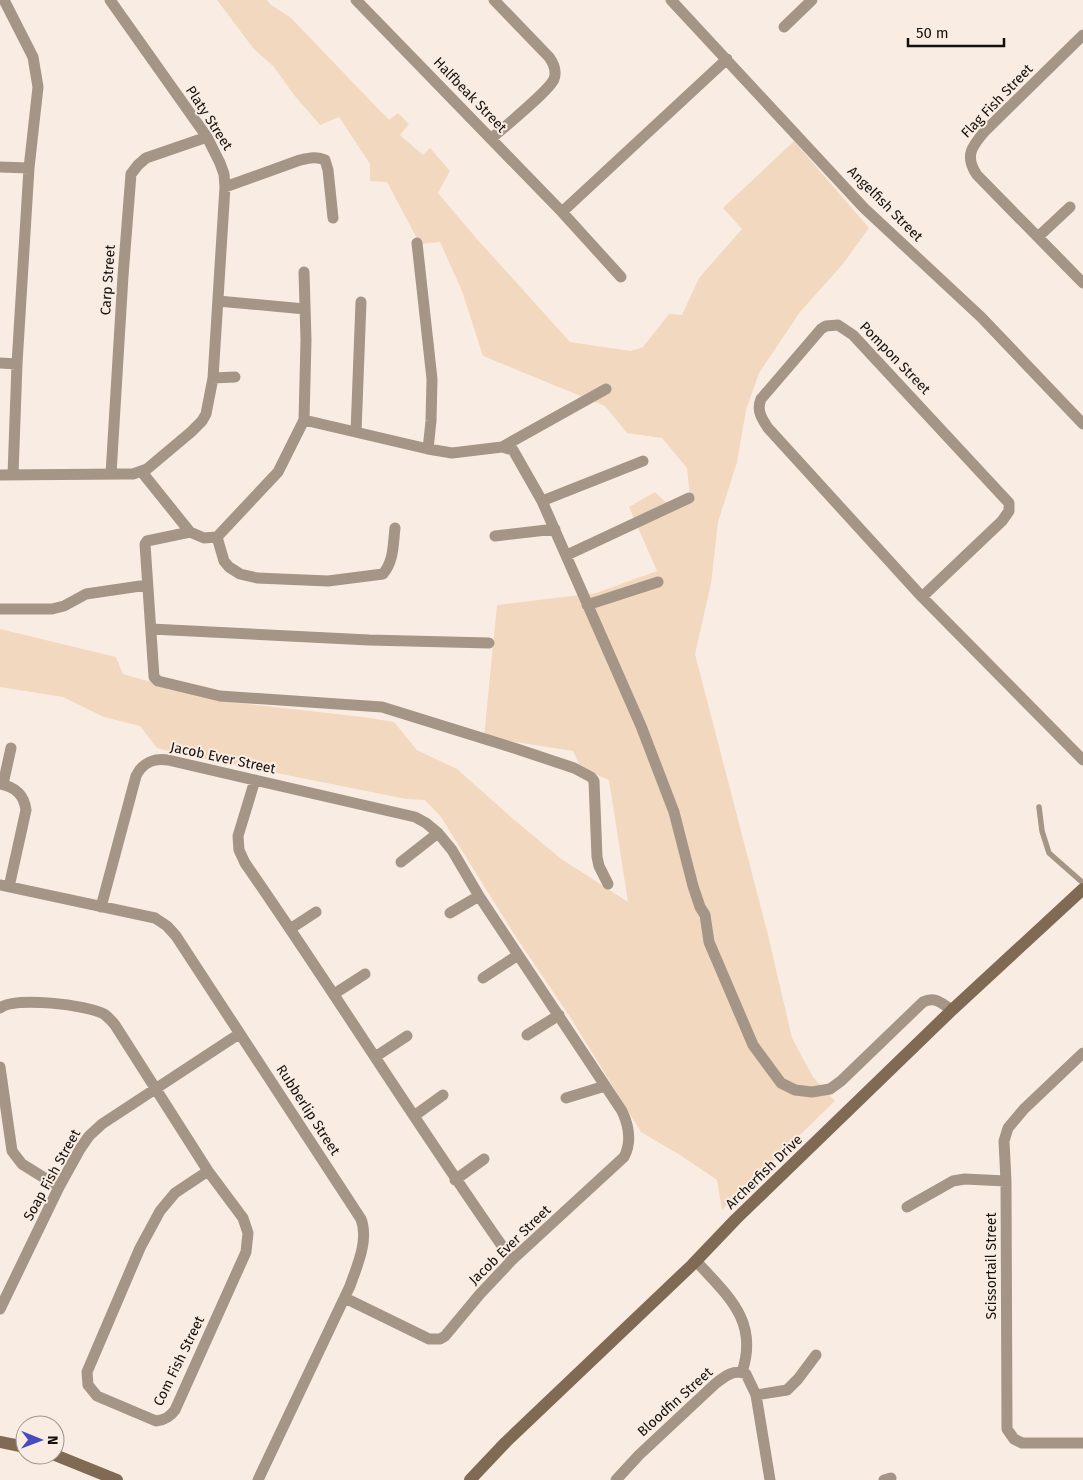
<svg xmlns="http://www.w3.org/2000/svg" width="1083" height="1480" font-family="'Fira Sans',sans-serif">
	<rect width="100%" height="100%" fill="#f9ede3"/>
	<path fill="#f2d8bf" d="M217 0H267L271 5 290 17 389 120 398 113 409 124 400 135 423 155 430 148 450 171 438 193 477 239 570 342 631 351 643 347 669 314 682 315 699 278 742 229 723 208 794 141 869 228 843 264 800 312 759 373 746 410 737 462 718 522 711 584 695 654 768 935 792 1038 813 1077 835 1101 722 1210 717 1180 680 1155 641 1132 572 1020 512 931 441 817 425 800 406 799 176 753 157 748 140 726 104 717 63 697 0 687V629L116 657 123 674 207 698 221 701 363 717 394 722 417 750 457 769 511 817 560 858 628 902 609 780 581 768 573 751 484 737 497 605 596 593 657 571 629 507 655 492 671 507 690 496 687 468 662 438 627 433 605 406 483 356 462 291 440 242 420 244 387 182 370 181V164L339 117 320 125 294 95 274 67 253 48Z"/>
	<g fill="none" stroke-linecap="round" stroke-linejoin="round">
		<path stroke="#a59586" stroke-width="5.5" d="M1039 807 1042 831 1049 853 1083 883"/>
		<path stroke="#a59586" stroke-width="11" d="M4 0 33 57 38 87 29 168 17 364 13 475
			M356 0 562 212 621 277
			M671 0 864 208 981 317 1083 424
			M784 27 812 0
			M1083 35 985 131C972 146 964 156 977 175L1083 283
			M492 138C503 128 550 90 554 79 557 71 554 64 549 57L494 0
			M0 167 29 168
			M225 187 300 160C309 158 317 156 325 160L328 170 333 218
			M562 212 727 59
			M1039 236 1070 207
			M417 243 432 379 431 421 428 449
			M218 301 305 309
			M0 363 17 364
			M213 378 235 377
			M304 420 428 449 452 453 502 447 513 450 542 501 641 726 674 812 693 886 700 907 705 915 709 942 753 1045 781 1083 795 1090 812 1092 830 1089 841 1081 923 1002C935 996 941 1003 952 1010
			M356 432 361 302
			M502 447 606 389
			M141 471 190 532 204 538 217 537 278 472 304 420 306 340 304 272
			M111 474 123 276 131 174 138 165 146 158 207 137
			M0 475 124 474H133L147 469 191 432 202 421 206 414 213 378 225 187 224 174 220 163 207 137 110 0
			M542 501 643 461
			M190 532 147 541 145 544 154 677 158 681 220 696 382 707 514 748 574 768 591 777 594 781 597 857 599 866 608 884
			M495 536 555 529
			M217 537 224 561 229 567 240 574 257 578 328 581 383 574C394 561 393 544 395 528
			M567 555 689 498
			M922 597 1002 521 1009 511V503L853 335 838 325 826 326 821 329 761 399C756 410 762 419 768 428L922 597 1083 760
			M587 605 658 582
			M0 609H52L64 606 86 594 147 585
			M151 629 369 640 489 643
			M255 780 238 836 239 850 245 863C336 994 420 1130 512 1260
			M0 784C15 787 24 794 26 810L9 887
			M3 784 11 748
			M401 862 438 833
			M0 885 155 918 167 926 176 936 361 1219C369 1240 357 1266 350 1286L258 1480
			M101 907 136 776C142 763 154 758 168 760L415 817 426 823 438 833 452 850 479 896 622 1111C629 1126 632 1142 624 1157L512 1260 480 1294 445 1336 440 1339H429L345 1298
			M450 913 479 896
			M290 929 316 912
			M483 978 518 955
			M334 994 365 974
			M0 1008C14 996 88 1005 104 1014 108 1017 112 1021 115 1025L208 1171 243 1218 248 1233 246 1252 175 1410C170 1417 165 1420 156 1421L97 1396 88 1385 87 1372 140 1248 160 1211 175 1193 208 1171
			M527 1035 559 1015
			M1083 1053 1024 1109 1008 1128 1004 1141 1006 1181 1007 1429 1014 1439 1022 1443H1083
			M375 1057 407 1036
			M0 1067 12 1151 22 1164 59 1187
			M566 1098 605 1086
			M414 1116 443 1095
			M455 1180 484 1159
			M907 1207 953 1181 965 1179 1006 1181
			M696 1261C728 1296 759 1321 742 1372
			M0 1309 59 1187 80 1149 89 1136 102 1124 239 1034
			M756 1395 787 1390 798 1379 816 1355
			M616 1480 639 1455 715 1384C725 1376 734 1369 746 1374L756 1395 770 1480
			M884 1480 891 1478"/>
		<path stroke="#816a53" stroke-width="12" d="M0 1442 25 1447
			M55 1455 117 1480
			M470 1480 506 1442 692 1265 736 1219 952 1010 1083 889"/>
	</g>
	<g text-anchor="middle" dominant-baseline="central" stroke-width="4" stroke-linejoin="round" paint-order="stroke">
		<g font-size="14" fill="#14100d" stroke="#f9ede3">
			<text transform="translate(470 95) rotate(46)">Halfbeak Street</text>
			<text transform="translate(997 101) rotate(-46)">Flag Fish Street</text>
			<text transform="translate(209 118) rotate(57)">Platy Street</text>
			<text transform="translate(885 204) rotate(45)">Angelfish Street</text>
			<text transform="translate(108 280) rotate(-86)">Carp Street</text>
			<text transform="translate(895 358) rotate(46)">Pompon Street</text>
			<text transform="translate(223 758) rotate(12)">Jacob Ever Street</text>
			<text transform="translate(308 1110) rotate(57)">Rubberlip Street</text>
			<text transform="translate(764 1172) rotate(-44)">Archerfish Drive</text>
			<text transform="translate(52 1175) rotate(-61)">Soap Fish Street</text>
			<text transform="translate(510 1245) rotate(-44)">Jacob Ever Street</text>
			<text transform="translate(991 1266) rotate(-90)">Scissortail Street</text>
			<text transform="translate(179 1361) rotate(-64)">Com Fish Street</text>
			<text transform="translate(675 1402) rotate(-42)">Bloodfin Street</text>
		</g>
	</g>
	<g transform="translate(40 1440) rotate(91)"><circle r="24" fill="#f9ede3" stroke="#9d958d"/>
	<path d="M0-4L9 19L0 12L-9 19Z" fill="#484bc0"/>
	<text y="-8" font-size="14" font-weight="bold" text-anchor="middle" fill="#14100d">N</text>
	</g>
	<path d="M908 38v8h96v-8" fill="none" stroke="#14100d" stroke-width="2.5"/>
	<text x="916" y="38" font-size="15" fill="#14100d" stroke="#f9ede3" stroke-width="4" paint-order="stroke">50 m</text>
</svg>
